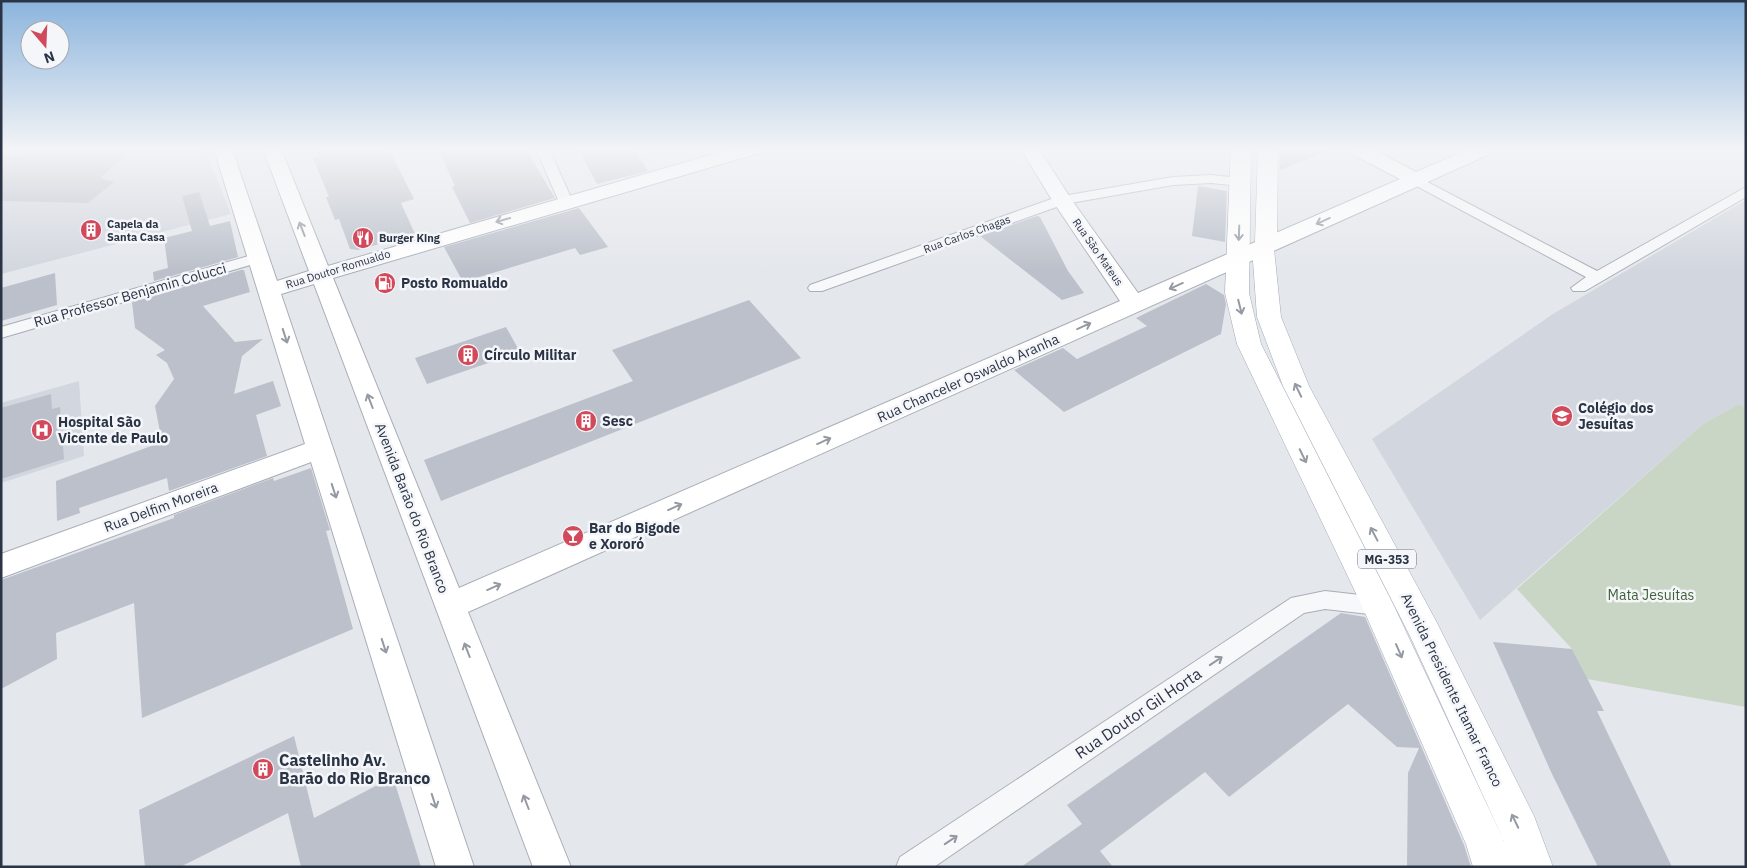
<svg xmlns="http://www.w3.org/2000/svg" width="1747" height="868" font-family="'IBM Plex Sans',sans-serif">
	<rect width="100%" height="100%" fill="#e4e7ec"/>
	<path fill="#d2d6de" d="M1 149H205L231 214 1 274Z
		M1746 200V408L1739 404 1703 424 1480 620 1372 439 1553 314Z
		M79 381 84 456 1 483V403Z"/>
	<path fill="#c9d6c5" d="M1739 404 1746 408V707L1587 679 1572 649 1517 589 1703 424Z"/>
	<path fill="#bbc0ca" d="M33 149H132L100 178 114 182 88 203 1 201V155H25Z
		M316 149H385L388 154 391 153 414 199 401 203 415 234 358 250 350 249 339 219 335 220 326 197H329L313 158 319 156Z
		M438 149H526L555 198 470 223 452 187 455 186Z
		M578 149H634L648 171 597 184Z
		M1280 149H1330V150L1280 170Z
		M1198 186 1227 191 1225 242 1192 236Z
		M199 192 210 226 230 221 238 257 154 281 153 272 168 268 164 238 192 231 182 196Z
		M579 208 608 247 580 255 575 248 463 282 444 247Z
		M1037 216 1040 217 1068 271 1084 293 1062 300 980 236Z
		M241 270H244L250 292 203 306 235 342 263 339 242 356 234 394 273 381 281 406 256 415 267 456 169 491 167 478 79 508 80 513 57 521 56 481 162 442 155 406 174 379 167 363 156 355 165 350 135 328 132 302Z
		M55 273 57 305 1 321V288Z
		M1206 284 1224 295 1226 304 1221 334 1064 412 1014 370 1063 348 1077 359 1147 326 1136 318Z
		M749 300 801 358 441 501 424 460 633 381 612 350Z
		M506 327 520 352 427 384 415 358Z
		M51 394 52 409 60 407 64 459 1 479V408Z
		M311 468 330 530 326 531 353 629 142 718 134 603 56 633 57 659 1 689V580L174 518V515L273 478 274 481Z
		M1341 613 1365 617 1464 845 1471 867H1407L1408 773 1419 748 1397 747 1348 704 1229 797 1205 772 1100 851 1113 867H1021L1082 824 1067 805Z
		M1493 642 1572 649 1604 711H1597L1672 867H1598L1552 774Z
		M294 736 314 818 393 777 421 867H301L288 813 180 867H145L139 810Z"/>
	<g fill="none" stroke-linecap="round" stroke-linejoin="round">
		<g stroke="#a9aeb7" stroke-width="2">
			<path id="street" d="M536 149H549L573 202 571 205H561L559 202Z
				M1211 175 1240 178 1247 182 1240 186 1211 183 1173 185 1065 204 822 291H810L808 288 810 285 1057 197 1173 177Z
				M1416 176 1597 271 1746 187V197L1585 291H1573L1571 288 1586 277 1411 183 1409 180Z
				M259 253 264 255 267 258 264 261 1 338V327Z
				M1325 591 1378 597 1386 599 1389 606 1386 613 1378 615 1325 609 1304 613 934 867H896L900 857 1291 598Z"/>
		</g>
		<g stroke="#a9aeb7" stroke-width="2">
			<path id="secondary" d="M214 149H232L277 281 309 271 263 149H281L328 266 731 149H761L759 153 333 278 459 588 1120 301 1052 200 1021 149H1039L1071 199 1138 293 1400 179 1350 153 1348 149H1372L1416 172 1469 149H1494L1492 153 1423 184 468 612 571 867H533L314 284 281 294 474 867H436L311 462 1 578V554L305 444Z"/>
		</g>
		<g stroke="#a3abb8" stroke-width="1">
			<path id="primary" d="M1231 149H1251L1249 293 1261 344 1394 606 1504 841 1410 636 1283 386 1257 317 1252 247 1255 242 1258 149H1278L1277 245 1274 249 1281 317 1309 386 1436 621 1534 816 1553 867H1513L1511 860 1513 867H1473L1466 844 1362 606 1237 344 1225 293Z"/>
		</g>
		<use href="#street" fill="#f7f8fa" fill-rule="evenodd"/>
		<use href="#secondary" fill="#fff" fill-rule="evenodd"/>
		<use href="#primary" fill="#fff" fill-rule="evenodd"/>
	</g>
	<defs><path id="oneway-shaft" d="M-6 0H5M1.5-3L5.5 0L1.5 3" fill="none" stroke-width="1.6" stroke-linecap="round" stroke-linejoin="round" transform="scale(1.25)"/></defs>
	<g stroke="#959aa2">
		<use href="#oneway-shaft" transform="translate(503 220) rotate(164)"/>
		<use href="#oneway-shaft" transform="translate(1323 221) rotate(156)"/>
		<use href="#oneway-shaft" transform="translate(302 229) rotate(-111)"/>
		<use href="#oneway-shaft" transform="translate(1239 233) rotate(92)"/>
		<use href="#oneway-shaft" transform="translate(1176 286) rotate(156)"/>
		<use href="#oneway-shaft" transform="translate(1240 307) rotate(76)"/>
		<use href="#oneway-shaft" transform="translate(1084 326) rotate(-24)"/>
		<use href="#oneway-shaft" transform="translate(285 336) rotate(72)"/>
		<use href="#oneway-shaft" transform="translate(1298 390) rotate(-116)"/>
		<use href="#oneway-shaft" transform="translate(370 401) rotate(-111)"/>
		<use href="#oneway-shaft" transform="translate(824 441) rotate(-24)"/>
		<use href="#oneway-shaft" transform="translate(1303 456) rotate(64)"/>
		<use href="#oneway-shaft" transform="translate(334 491) rotate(72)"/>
		<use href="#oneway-shaft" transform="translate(675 507) rotate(-24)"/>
		<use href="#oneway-shaft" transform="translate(1374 534) rotate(-118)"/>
		<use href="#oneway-shaft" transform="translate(494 587) rotate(-24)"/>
		<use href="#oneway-shaft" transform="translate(384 646) rotate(72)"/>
		<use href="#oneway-shaft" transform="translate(467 650) rotate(-111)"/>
		<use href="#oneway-shaft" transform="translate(1399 651) rotate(66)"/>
		<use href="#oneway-shaft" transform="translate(434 801) rotate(72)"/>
		<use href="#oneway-shaft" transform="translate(526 802) rotate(-111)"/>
		<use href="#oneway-shaft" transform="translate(1515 821) rotate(-116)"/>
	</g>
	<g stroke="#9196a0">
		<use href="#oneway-shaft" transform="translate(1216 661) rotate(-34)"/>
		<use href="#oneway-shaft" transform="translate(951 840) rotate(-34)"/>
	</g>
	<linearGradient id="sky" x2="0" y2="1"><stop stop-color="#8bb4dd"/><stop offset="0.55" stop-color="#f3f4f6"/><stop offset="1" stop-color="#f3f4f6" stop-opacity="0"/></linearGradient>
	<rect width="1747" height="271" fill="url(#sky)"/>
	<defs>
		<g id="building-disc" transform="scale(1.125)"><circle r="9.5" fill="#d1495b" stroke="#f4f6f9"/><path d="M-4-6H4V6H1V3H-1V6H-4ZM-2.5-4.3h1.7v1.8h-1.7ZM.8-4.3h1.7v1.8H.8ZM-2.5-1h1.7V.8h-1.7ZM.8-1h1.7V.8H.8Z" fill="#fff"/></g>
		<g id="restaurant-disc" transform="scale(1.125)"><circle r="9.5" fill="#d1495b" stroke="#f4f6f9"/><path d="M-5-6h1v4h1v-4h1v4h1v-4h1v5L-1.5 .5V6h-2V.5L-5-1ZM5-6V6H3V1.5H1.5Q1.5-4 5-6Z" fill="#fff"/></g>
		<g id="fuel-disc" transform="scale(1.125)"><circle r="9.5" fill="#d1495b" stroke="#f4f6f9"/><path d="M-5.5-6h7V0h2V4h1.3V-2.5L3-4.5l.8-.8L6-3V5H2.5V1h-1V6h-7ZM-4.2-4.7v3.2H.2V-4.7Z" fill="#fff"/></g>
		<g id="school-disc" transform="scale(1.125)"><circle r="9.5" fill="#d1495b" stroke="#f4f6f9"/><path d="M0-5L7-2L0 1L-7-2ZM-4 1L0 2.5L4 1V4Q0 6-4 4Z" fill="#fff"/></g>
		<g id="hospital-disc" transform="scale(1.125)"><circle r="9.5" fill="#d1495b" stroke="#f4f6f9"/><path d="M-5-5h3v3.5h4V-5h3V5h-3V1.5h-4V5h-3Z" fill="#fff"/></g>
		<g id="bar-disc" transform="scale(1.125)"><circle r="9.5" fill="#d1495b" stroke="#f4f6f9"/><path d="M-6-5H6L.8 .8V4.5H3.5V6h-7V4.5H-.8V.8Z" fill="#fff"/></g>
	</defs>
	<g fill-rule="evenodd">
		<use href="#building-disc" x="91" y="230"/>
		<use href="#restaurant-disc" x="363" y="238"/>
		<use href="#fuel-disc" x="385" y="283"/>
		<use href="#building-disc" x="468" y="355"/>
		<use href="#school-disc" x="1562" y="416"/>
		<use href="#building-disc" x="586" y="421"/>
		<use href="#hospital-disc" x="42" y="430"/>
		<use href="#bar-disc" x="573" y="536"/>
		<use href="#building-disc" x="263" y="769"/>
	</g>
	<g text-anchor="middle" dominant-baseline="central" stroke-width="5" stroke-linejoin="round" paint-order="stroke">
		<g font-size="11" font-weight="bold" fill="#2b3445" stroke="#f4f6f9" text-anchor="start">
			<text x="107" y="224">Capela da<tspan x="107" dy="13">Santa Casa</tspan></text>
			<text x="379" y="238">Burger King</text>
		</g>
		<g font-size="11" fill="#2b3445" stroke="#f4f6f9">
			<text transform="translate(967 234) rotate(-20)">Rua Carlos Chagas</text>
			<text transform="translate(1098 252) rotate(55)">Rua São Mateus</text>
			<text transform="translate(338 269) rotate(-17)">Rua Doutor Romualdo</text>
		</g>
		<rect fill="#f4f6f9" stroke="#676e7b" stroke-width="1" x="1358" y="549.5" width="58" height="19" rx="4"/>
		<g font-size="12" font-weight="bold" fill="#2b3445">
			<text x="1387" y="559">MG-353</text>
		</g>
		<g font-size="14" font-weight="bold" fill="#2b3445" stroke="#f4f6f9" text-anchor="start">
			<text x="401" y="283">Posto Romualdo</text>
			<text x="484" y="355">Círculo Militar</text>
			<text x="1578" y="408">Colégio dos<tspan x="1578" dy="16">Jesuítas</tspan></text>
			<text x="602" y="421">Sesc</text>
			<text x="58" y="422">Hospital São<tspan x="58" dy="16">Vicente de Paulo</tspan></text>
			<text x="589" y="528">Bar do Bigode<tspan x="589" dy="16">e Xororó</tspan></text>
		</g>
		<g font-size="14" fill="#2b3445" stroke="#f4f6f9">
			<text transform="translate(130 295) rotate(-16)">Rua Professor Benjamin Colucci</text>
			<text transform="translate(968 378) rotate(-24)">Rua Chanceler Oswaldo Aranha</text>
			<text transform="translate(161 507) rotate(-20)">Rua Delfim Moreira</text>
			<text transform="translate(412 508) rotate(69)">Avenida Barão do Rio Branco</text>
			<text transform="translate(1452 690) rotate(64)">Avenida Presidente Itamar Franco</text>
		</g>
		<g font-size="14" fill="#3f6138" stroke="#f4f6f9">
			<text x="1651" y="595">Mata Jesuítas</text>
		</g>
		<g font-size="16" fill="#2b3445" stroke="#f4f6f9">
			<text transform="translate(1138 713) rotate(-34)">Rua Doutor Gil Horta</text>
		</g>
		<g font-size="16" font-weight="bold" fill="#2b3445" stroke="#f4f6f9" text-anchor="start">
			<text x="279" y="760">Castelinho Av.<tspan x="279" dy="18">Barão do Rio Branco</tspan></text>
		</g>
	</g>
	<rect width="1747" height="868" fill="none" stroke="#2b3445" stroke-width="5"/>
	<g transform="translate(45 45) rotate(161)"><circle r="24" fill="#f4f6f9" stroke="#a4a8b1"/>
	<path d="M0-4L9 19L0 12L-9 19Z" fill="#d1495b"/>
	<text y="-8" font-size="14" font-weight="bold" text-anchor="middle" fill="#2b3445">N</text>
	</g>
</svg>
